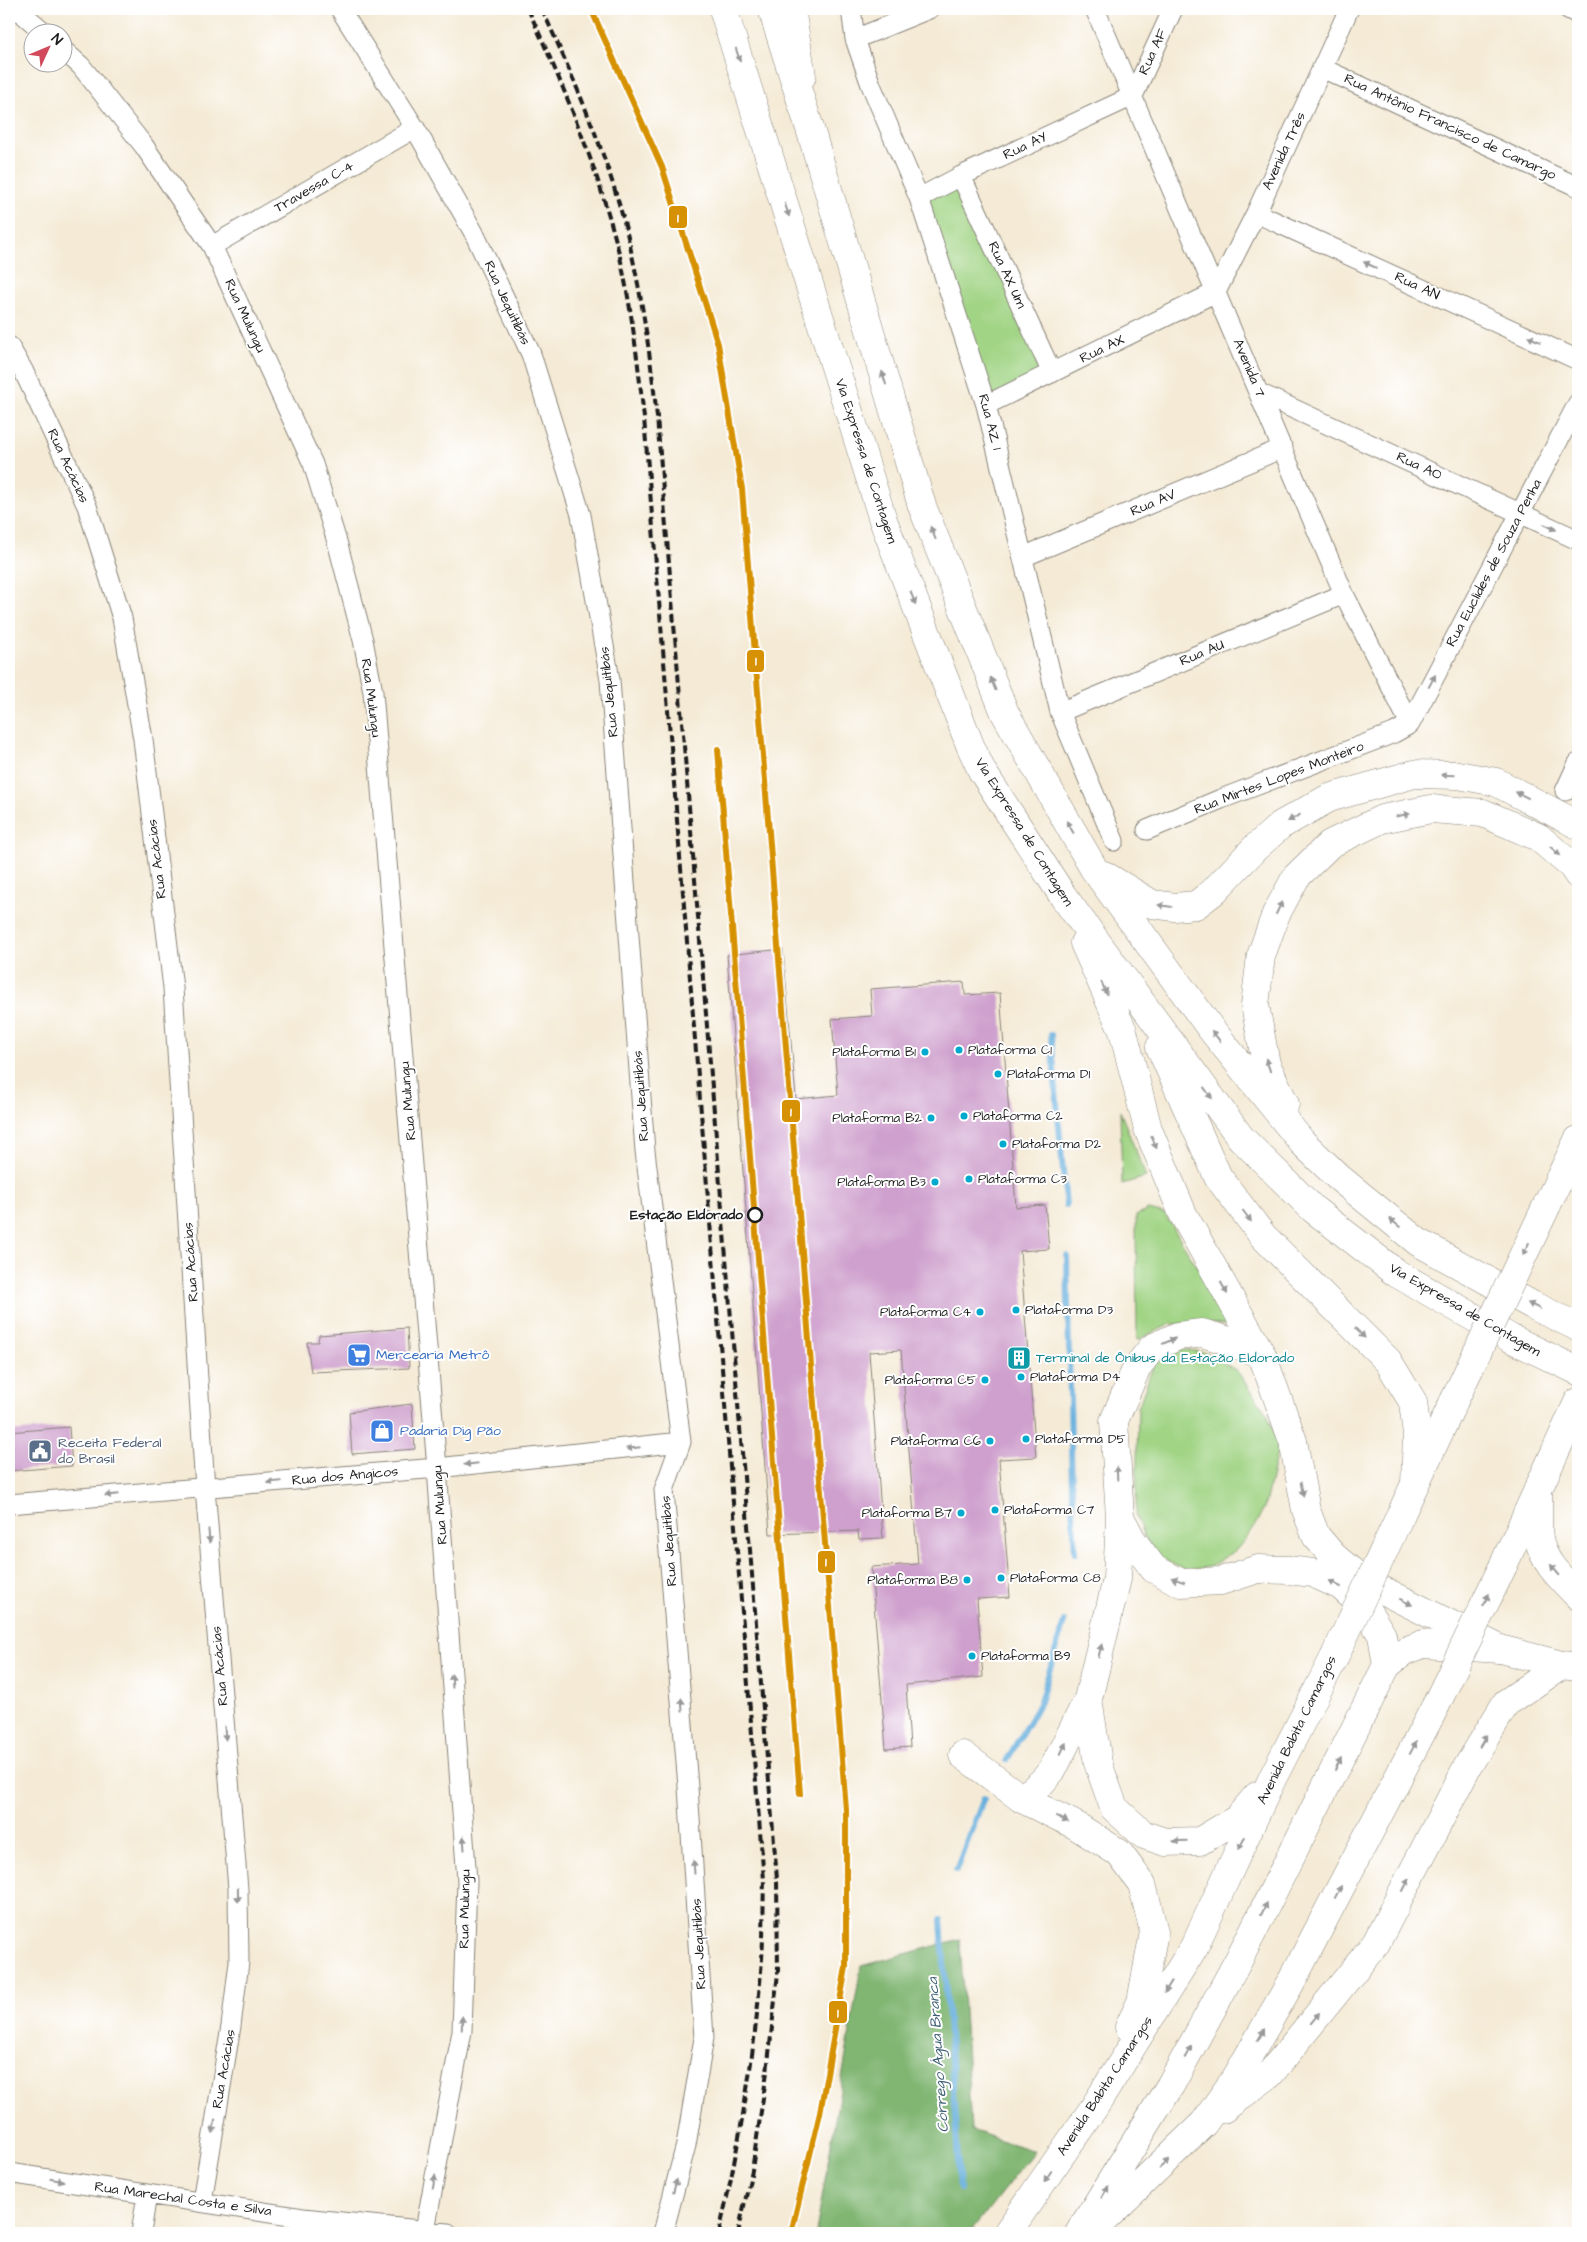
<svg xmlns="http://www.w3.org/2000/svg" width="1587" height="2242" font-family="'Architects Daughter',sans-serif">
	<rect width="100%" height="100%" fill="#fff"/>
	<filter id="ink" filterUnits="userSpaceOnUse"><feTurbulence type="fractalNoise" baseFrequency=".02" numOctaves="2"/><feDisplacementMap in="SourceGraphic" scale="10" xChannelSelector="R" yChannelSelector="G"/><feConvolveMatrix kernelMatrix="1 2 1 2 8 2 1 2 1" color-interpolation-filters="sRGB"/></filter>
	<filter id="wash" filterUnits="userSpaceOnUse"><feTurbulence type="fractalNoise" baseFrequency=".0096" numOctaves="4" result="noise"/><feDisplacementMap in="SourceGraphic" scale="20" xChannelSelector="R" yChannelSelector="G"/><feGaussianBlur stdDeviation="1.12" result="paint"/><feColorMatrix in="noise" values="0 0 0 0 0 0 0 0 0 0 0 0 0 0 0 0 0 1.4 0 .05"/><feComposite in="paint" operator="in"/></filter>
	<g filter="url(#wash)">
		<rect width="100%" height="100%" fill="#f4ead5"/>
		<path fill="#a1d485" stroke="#5e7850" d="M961 178 1050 372 987 403 923 196Z
			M1120 1111 1146 1177 1122 1184Z
			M1148 1210 1165 1214 1233 1327 1214 1324H1171L1137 1340 1136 1216Z
			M1176 1348 1207 1353 1237 1371 1267 1414 1279 1444 1264 1508 1253 1529 1237 1549 1210 1567 1184 1570 1161 1558 1144 1537 1136 1516 1138 1408 1156 1358Z"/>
		<path fill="#80b672" stroke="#4e6947" d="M960 1939 971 2130 1034 2151 970 2233H816L861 1966Z"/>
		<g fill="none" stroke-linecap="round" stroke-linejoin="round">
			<path stroke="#66afdd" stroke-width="6" d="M1051 1035 1066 1205
				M1067 1256 1072 1491 1075 1553
				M1007 1760 1040 1702 1064 1622
				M956 1870 984 1798
				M941 1920 960 2189"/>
		</g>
		<g id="blocks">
			<path fill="#cfa0ce" d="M783 949 796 1099 838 1095 832 1019 872 1016 870 989 964 982 965 995 1000 993 1016 1207 1045 1205 1049 1249 1020 1251 1036 1457 999 1459 1010 1597 977 1599 983 1677 906 1685 910 1747 886 1749 871 1567 918 1564 901 1350 869 1352 883 1538 859 1539 858 1531 770 1534 727 955Z
				M407 1328 409 1368 311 1372 307 1342H318L319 1335Z
				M412 1404 415 1449 352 1454 349 1412Z
				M69 1427 72 1466 9 1471V1432Z"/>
		</g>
	</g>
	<g filter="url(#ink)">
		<use href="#blocks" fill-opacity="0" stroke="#888378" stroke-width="1"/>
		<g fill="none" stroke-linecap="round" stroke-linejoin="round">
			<g stroke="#888378" stroke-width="21">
				<path id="street" d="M17 9 44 32
					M340 9 415 128 474 233 531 354 581 515 610 680 645 1151 681 1442 664 1490 688 1787 704 2038 686 2145 663 2233
					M851 9 855 39 871 85 919 198 986 405 1060 712 1114 841
					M1095 9 1344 594 1410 724
					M1568 9 1578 14
					M855 39 929 9
					M62 49 81 66 144 146 212 246 313 464 338 545 363 640 373 692 437 1468 467 1881 462 2031 425 2230
					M1322 68 1578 187
					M961 176 1052 373
					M919 198 961 176 1133 96 1173 9
					M1256 213 1578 360
					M212 246 415 128
					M9 346 23 370 87 506 122 618 143 739 173 988 205 1488 238 1889 239 1962 231 2026 202 2201
					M1259 393 1578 540
					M986 405 1216 292 1256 213 1349 9
					M1023 557 1283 448
					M1060 712 1344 594
					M1410 724 1578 403
					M1565 791 1578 763
					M1147 830 1221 799 1394 733 1410 724
					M9 1504 437 1468 681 1442
					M9 2173 303 2218 448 2233
					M141 2233 147 2194"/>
			</g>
			<g stroke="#888378" stroke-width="29">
				<path id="secondary" d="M791 9 802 76
					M1547 1205 1578 1140
					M1120 1517 1132 1540 1154 1569 1181 1583 1221 1581 1258 1569 1288 1570 1313 1573 1341 1586 1366 1609 1382 1635 1387 1665
					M1399 1518 1454 1401
					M1503 1566 1578 1402
					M1088 1699 1098 1763 1114 1808 1144 1835 1165 1842 1200 1841 1237 1819 1257 1796
					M963 1755 1022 1799 1075 1825 1119 1853 1142 1884 1154 1932 1141 2002 1129 2027
					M1022 1799 1042 1782 1053 1769 1088 1699 1117 1579 1120 1517 1114 1421 1137 1367 1152 1348 1178 1336 1202 1333 1229 1341 1262 1355
					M1223 2109 1270 2074 1376 1943 1466 1769 1506 1703 1562 1665
					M1091 2232 1204 2123 1237 2076 1290 1984 1435 1707
					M1007 2233 1095 2106 1194 1947 1273 1777 1334 1658
					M1079 2233 1170 2086 1238 1961 1387 1665 1405 1651 1423 1644 1500 1649 1562 1665 1578 1667"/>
			</g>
			<g stroke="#888378" stroke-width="29">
				<path id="highway" d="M723 9 883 520 970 745 982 771 1063 896 1241 1138 1313 1209 1396 1273 1510 1338 1578 1371
					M772 9 811 132 922 506 1005 713 1094 869 1211 1029 1302 1142 1338 1177 1418 1242 1532 1305 1578 1327
					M1104 875 1152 904 1175 907 1196 905 1213 892 1255 848 1281 825 1329 798 1414 774 1458 775 1496 782 1578 825
					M1084 943 1123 1031 1148 1129 1183 1214 1262 1355 1293 1441 1306 1510 1316 1536 1333 1556 1362 1580 1500 1649
					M1160 1047 1218 1177 1263 1236 1388 1361 1413 1402 1417 1435 1415 1484
					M1285 1104 1266 1064 1255 1005 1261 956 1276 914 1296 877 1330 844 1382 819 1431 809 1483 813 1538 837 1572 866 1578 875
					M1538 1489C1539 1505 1537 1523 1539 1539 1543 1563 1563 1580 1578 1596"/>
			</g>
			<use href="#street" stroke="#fff" stroke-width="19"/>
			<use href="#secondary" stroke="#fff" stroke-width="28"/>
			<use href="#highway" stroke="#fff" stroke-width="28"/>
			<path stroke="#1c1c1c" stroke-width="4" stroke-dasharray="8 4" stroke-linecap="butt" d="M528 9C565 89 599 171 620 257 632 310 638 364 644 418L764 1880C763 1910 764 1941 761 1971 754 2059 739 2147 719 2233
				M542 9C578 88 614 170 632 255 644 309 651 363 657 417L777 1879 778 1973 767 2072 752 2170 738 2233"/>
			<g stroke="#888378" stroke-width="29" stroke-linecap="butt">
				<path id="secondary-bridge" d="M1454 1401 1547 1205
					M1334 1658 1399 1518
					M1435 1707 1503 1566"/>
			</g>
			<use href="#secondary-bridge" stroke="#fff" stroke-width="28"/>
			<g stroke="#fff" stroke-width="10">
				<path id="metro-1" d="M591 9 662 167 718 344 742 489 846 1810V1967L820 2113 791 2233
					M718 749 800 1794"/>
			</g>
			<use href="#metro-1" stroke="#d69104" stroke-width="6"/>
		</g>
		<defs><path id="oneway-solid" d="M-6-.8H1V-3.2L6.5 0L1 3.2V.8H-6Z" transform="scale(1.25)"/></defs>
		<g fill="#999">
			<use href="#oneway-solid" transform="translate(738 55) rotate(72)"/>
			<use href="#oneway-solid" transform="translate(787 210) rotate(72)"/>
			<use href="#oneway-solid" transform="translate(1370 265) rotate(-155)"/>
			<use href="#oneway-solid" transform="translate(1534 339) rotate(-155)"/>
			<use href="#oneway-solid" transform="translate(884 378) rotate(-107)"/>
			<use href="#oneway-solid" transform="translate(1550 527) rotate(25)"/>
			<use href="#oneway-solid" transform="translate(933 533) rotate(-112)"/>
			<use href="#oneway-solid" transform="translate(913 598) rotate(69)"/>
			<use href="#oneway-solid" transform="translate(1432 681) rotate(-62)"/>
			<use href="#oneway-solid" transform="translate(993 684) rotate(-112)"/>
			<use href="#oneway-solid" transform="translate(1448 775) rotate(-179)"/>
			<use href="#oneway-solid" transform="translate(1522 795) rotate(-154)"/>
			<use href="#oneway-solid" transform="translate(1403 815) rotate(-11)"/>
			<use href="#oneway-solid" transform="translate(1294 818) rotate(151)"/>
			<use href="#oneway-solid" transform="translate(1070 827) rotate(-120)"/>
			<use href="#oneway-solid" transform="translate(1555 851) rotate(41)"/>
			<use href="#oneway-solid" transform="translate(1165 906) rotate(-172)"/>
			<use href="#oneway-solid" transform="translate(1279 908) rotate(-64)"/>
			<use href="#oneway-solid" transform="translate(1104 988) rotate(66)"/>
			<use href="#oneway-solid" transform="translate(1216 1036) rotate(-129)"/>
			<use href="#oneway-solid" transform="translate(1268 1065) rotate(-109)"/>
			<use href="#oneway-solid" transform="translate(1208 1093) rotate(54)"/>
			<use href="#oneway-solid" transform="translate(1154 1142) rotate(68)"/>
			<use href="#oneway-solid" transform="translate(1247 1216) rotate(53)"/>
			<use href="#oneway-solid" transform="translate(1395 1223) rotate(-141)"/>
			<use href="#oneway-solid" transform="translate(1526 1249) rotate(115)"/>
			<use href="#oneway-solid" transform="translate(1224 1288) rotate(61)"/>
			<use href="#oneway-solid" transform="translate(1534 1306) rotate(-154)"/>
			<use href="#oneway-solid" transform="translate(1360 1333) rotate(45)"/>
			<use href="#oneway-solid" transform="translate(1169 1341) rotate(-24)"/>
			<use href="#oneway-solid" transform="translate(633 1448) rotate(174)"/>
			<use href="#oneway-solid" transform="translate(471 1464) rotate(174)"/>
			<use href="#oneway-solid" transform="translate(1117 1473) rotate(-93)"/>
			<use href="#oneway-solid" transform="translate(274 1482) rotate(175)"/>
			<use href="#oneway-solid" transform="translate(1302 1489) rotate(79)"/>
			<use href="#oneway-solid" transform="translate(112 1495) rotate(175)"/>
			<use href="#oneway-solid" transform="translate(209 1536) rotate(85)"/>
			<use href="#oneway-solid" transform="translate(1555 1570) rotate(-130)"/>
			<use href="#oneway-solid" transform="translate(1178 1580) rotate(-161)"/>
			<use href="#oneway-solid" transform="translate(1335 1584) rotate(-153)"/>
			<use href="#oneway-solid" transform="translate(1486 1600) rotate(-64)"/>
			<use href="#oneway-solid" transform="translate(1406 1602) rotate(26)"/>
			<use href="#oneway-solid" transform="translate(1100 1651) rotate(-76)"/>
			<use href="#oneway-solid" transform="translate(452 1681) rotate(-94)"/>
			<use href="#oneway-solid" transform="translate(682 1705) rotate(-95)"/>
			<use href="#oneway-solid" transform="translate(225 1733) rotate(85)"/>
			<use href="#oneway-solid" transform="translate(1483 1741) rotate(-59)"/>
			<use href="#oneway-solid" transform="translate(1413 1748) rotate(-62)"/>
			<use href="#oneway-solid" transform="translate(1063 1749) rotate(-64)"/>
			<use href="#oneway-solid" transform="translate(1338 1764) rotate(-63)"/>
			<use href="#oneway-solid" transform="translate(1062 1819) rotate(26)"/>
			<use href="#oneway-solid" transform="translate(1180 1841) rotate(179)"/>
			<use href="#oneway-solid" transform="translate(464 1843) rotate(-94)"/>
			<use href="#oneway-solid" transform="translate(1242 1843) rotate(115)"/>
			<use href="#oneway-solid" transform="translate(694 1867) rotate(-94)"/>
			<use href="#oneway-solid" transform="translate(1406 1885) rotate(-63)"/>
			<use href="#oneway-solid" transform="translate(1338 1892) rotate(-62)"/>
			<use href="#oneway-solid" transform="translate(238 1895) rotate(89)"/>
			<use href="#oneway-solid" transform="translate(1264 1909) rotate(-63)"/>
			<use href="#oneway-solid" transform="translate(1168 1987) rotate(122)"/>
			<use href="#oneway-solid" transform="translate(1315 2018) rotate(-51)"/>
			<use href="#oneway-solid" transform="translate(462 2023) rotate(-88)"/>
			<use href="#oneway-solid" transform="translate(1261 2035) rotate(-60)"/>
			<use href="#oneway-solid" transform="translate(1188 2052) rotate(-61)"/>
			<use href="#oneway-solid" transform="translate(214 2126) rotate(100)"/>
			<use href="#oneway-solid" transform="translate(1164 2164) rotate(-43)"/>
			<use href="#oneway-solid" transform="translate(1048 2176) rotate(124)"/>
			<use href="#oneway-solid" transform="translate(57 2180) rotate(9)"/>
			<use href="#oneway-solid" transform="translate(434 2182) rotate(-80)"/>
			<use href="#oneway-solid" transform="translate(675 2186) rotate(-75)"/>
			<use href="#oneway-solid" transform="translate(1105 2192) rotate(-58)"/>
		</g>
	</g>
	<defs>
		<g id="supermarket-square" transform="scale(1.25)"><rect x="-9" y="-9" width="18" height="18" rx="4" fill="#3f7fe0" stroke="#fff"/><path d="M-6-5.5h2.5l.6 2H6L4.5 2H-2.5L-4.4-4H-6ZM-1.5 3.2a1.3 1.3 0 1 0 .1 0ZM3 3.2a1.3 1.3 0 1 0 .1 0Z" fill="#fff"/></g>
		<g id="building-square" transform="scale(1.25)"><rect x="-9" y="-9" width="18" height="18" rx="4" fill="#0f9aa8" stroke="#fff"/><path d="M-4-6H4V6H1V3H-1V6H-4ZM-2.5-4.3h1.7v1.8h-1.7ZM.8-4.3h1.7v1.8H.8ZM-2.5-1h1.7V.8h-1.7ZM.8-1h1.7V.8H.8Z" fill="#fff"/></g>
		<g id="shop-square" transform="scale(1.25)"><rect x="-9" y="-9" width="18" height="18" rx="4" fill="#3f7fe0" stroke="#fff"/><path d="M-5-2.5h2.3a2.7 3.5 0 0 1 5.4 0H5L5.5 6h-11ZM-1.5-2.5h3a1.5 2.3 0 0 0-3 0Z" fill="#fff"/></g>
		<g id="civic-square" transform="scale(1.25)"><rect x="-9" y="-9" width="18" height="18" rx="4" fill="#5c6f8a" stroke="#fff"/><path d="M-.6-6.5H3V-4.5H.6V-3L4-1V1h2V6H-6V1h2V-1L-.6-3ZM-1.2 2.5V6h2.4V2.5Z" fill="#fff"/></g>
	</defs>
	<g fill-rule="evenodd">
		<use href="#supermarket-square" x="359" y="1355"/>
		<use href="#building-square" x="1019" y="1358"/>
		<use href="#shop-square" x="382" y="1431"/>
		<use href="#civic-square" x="40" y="1451"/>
	</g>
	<g fill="#00a9ce" stroke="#fff" stroke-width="2">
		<circle cx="959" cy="1050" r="4.5"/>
		<circle cx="925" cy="1052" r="4.5"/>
		<circle cx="998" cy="1074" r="4.5"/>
		<circle cx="964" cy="1116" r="4.5"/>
		<circle cx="931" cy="1118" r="4.5"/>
		<circle cx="1003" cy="1144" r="4.5"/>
		<circle cx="969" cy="1179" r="4.5"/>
		<circle cx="935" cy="1182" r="4.5"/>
		<circle cx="1016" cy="1310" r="4.5"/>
		<circle cx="980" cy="1312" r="4.5"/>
		<circle cx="1021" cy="1377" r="4.5"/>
		<circle cx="985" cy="1380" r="4.5"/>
		<circle cx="1026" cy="1439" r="4.5"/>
		<circle cx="990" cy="1441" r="4.5"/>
		<circle cx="995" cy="1510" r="4.5"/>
		<circle cx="961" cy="1513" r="4.5"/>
		<circle cx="1001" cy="1578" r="4.5"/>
		<circle cx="967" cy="1580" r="4.5"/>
		<circle cx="972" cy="1656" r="4.5"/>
	</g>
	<circle fill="#fff" stroke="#1c1c1c" stroke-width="2.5" cx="755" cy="1215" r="7"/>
	<g text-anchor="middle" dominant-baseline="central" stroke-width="4" stroke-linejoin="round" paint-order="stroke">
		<g font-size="13" fill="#1c1c1c" stroke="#fff" text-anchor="start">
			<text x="968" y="1050">Plataforma C1</text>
			<text x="916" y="1052" text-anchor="end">Plataforma B1</text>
			<text x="1007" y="1074">Plataforma D1</text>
			<text x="973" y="1116">Plataforma C2</text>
			<text x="922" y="1118" text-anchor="end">Plataforma B2</text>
			<text x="1012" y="1144">Plataforma D2</text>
			<text x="978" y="1179">Plataforma C3</text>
			<text x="926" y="1182" text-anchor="end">Plataforma B3</text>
			<text x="1025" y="1310">Plataforma D3</text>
			<text x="971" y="1312" text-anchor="end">Plataforma C4</text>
			<text x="1030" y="1377">Plataforma D4</text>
			<text x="976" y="1380" text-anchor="end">Plataforma C5</text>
			<text x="1035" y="1439">Plataforma D5</text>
			<text x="981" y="1441" text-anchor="end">Plataforma C6</text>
			<text x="1004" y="1510">Plataforma C7</text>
			<text x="952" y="1513" text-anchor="end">Plataforma B7</text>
			<text x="1010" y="1578">Plataforma C8</text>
			<text x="958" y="1580" text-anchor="end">Plataforma B8</text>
			<text x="981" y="1656">Plataforma B9</text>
		</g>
		<g font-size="14" fill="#1c1c1c" stroke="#fff">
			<text transform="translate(1153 52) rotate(-65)">Rua AF</text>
			<text transform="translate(1450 127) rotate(25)">Rua Antônio Francisco de Camargo</text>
			<text transform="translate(1025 146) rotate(-25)">Rua AY</text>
			<text transform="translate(1284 151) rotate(-65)">Avenida Três</text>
			<text transform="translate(314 187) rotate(-30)">Travessa C-4</text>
			<text transform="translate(1007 275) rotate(65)">Rua AX Um</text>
			<text transform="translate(1417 286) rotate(25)">Rua AN</text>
			<text transform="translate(507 303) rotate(65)">Rua Jequitibás</text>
			<text transform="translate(245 316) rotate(65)">Rua Mulungu</text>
			<text transform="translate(1102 349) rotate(-26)">Rua AX</text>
			<text transform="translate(1249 368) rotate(67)">Avenida 7</text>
			<text transform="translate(990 422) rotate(75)">Rua AZ 1</text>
			<text transform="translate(866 461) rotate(72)">Via Expressa de Contagem</text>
			<text transform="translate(68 466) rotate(65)">Rua Acácias</text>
			<text transform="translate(1419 466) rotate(25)">Rua AO</text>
			<text transform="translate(1153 503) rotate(-23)">Rua AV</text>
			<text transform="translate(1494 563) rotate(-62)">Rua Euclides de Souza Penha</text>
			<text transform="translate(1202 653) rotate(-23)">Rua AU</text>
			<text transform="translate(609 692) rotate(-96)">Rua Jequitibás</text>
			<text transform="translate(371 698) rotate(82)">Rua Mulungu</text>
			<text transform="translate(1279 778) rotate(-21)">Rua Mirtes Lopes Monteiro</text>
			<text transform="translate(1024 832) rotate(58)">Via Expressa de Contagem</text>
			<text transform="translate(157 859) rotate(-97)">Rua Acácias</text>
			<text transform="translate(641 1096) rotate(-94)">Rua Jequitibás</text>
			<text transform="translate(408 1101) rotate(-95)">Rua Mulungu</text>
			<text transform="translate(191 1262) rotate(-94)">Rua Acácias</text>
			<text transform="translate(1465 1310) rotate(30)">Via Expressa de Contagem</text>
			<text transform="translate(345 1476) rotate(-5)">Rua dos Angicos</text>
			<text transform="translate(440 1505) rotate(-94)">Rua Mulungu</text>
			<text transform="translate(669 1541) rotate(-94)">Rua Jequitibás</text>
			<text transform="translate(220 1666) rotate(-95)">Rua Acácias</text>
			<text transform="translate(1297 1730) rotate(-64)">Avenida Babita Camargos</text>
			<text transform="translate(465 1909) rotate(-89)">Rua Mulungu</text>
			<text transform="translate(699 1944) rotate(-93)">Rua Jequitibás</text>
			<text transform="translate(224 2069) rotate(-80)">Rua Acácias</text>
			<text transform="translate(1105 2086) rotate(-57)">Avenida Babita Camargos</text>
			<text transform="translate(183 2199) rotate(8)">Rua Marechal Costa e Silva</text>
		</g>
		<g font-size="14" font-weight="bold" fill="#1c1c1c" stroke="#fff" text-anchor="end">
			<text x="743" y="1215">Estação Eldorado</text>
		</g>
		<g font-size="14" fill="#366cbe" stroke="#fff" text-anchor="start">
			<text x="376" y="1355">Mercearia Metrô</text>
			<text x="400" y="1431">Padaria Dig Pão</text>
		</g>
		<g font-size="14" fill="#0d838f" stroke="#fff" text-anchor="start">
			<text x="1036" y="1358">Terminal de Ônibus da Estação Eldorado</text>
		</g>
		<g font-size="14" fill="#4e5e75" stroke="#fff" text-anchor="start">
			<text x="58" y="1443">Receita Federal<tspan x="58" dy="16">do Brasil</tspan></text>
		</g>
		<g font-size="15" font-style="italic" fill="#3d5e73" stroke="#fff">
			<text transform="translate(938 2055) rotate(-94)">Córrego Água Branca</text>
		</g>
	</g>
	<g stroke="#fff" stroke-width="2">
		<rect x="668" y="205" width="20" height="24" rx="5" fill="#d69104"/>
		<rect x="746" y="649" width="19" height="24" rx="5" fill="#d69104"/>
		<rect x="781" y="1099" width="20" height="24" rx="5" fill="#d69104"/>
		<rect x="817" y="1550" width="19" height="24" rx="5" fill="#d69104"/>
		<rect x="828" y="2000" width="20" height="24" rx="5" fill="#d69104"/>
	</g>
	<g font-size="14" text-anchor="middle" font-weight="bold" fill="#fff">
		<text x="678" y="222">1</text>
		<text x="756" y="665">1</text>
		<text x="791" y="1116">1</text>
		<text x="826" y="1566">1</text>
		<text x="838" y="2017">1</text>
	</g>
	<rect width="1587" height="2242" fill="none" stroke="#fff" stroke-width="30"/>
	<g transform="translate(48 48) rotate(46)"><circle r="24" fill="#ffffff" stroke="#a4a4a4"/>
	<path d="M0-4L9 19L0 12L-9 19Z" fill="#d1495b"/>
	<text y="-8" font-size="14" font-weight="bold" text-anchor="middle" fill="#1c1c1c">N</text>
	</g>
</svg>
